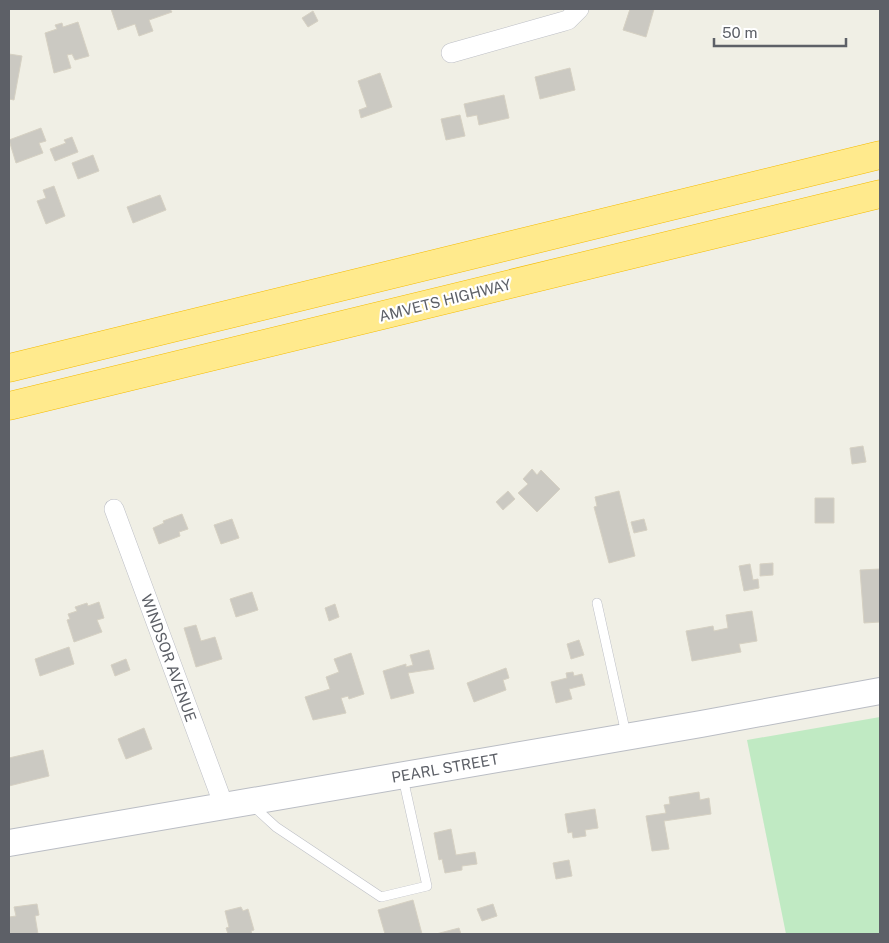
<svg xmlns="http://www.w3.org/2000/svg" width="889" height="943" font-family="'Public Sans',sans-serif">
	<rect width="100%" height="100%" fill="#f0efe5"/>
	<path fill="#c0eac3" d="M880 717V934H786L747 740Z"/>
	<path fill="#cbc9c2" stroke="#d6d1c3" d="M111 9H170L172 12 149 20 153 31 139 36 135 24 118 30Z
		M630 9H654L646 37 623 30Z
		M313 11 318 21 308 27 302 18Z
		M78 22 89 56 75 60 72 54 67 55 71 68 54 73 45 33 57 29 55 25 62 23 63 27Z
		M9 54 22 56 14 100 9 99Z
		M570 68 575 90 540 99 535 77Z
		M380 73 392 107 361 118 359 110 367 107 358 81Z
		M504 95 509 118 479 125 477 115 467 117 464 104Z
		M460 115 465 136 446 140 441 119Z
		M41 128 46 141 39 143 43 153 16 163 9 140Z
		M72 137 78 152 55 161 50 149 66 143 64 140Z
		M93 155 99 171 78 179 72 163Z
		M54 186 65 216 46 224 37 201 46 198 43 190Z
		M160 195 166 210 133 223 127 207Z
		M863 446 866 462 852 464 850 448Z
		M532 469 537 475 541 470 560 489 537 512 518 493 528 484 523 479Z
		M508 491 515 499 503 510 496 502Z
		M619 491 635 556 609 563 594 507 597 506 595 497Z
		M815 498H834V523H815Z
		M182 514 188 529 179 532 180 536 159 544 153 528 164 523 163 521Z
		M232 519 239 538 221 544 214 525Z
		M644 519 647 530 634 533 631 522Z
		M773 563V575L760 576V564Z
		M750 564 753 580 758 579 759 588 744 591 739 566Z
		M880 569V622L864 623 860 570Z
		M252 592 258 610 236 617 230 599Z
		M99 602 104 618 97 620 102 632 74 642 67 620 70 619 68 614 77 611 75 607 87 603 88 606Z
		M335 604 339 617 329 621 325 608Z
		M752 611 757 641 739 644 741 652 692 661 686 631 713 626 714 631 728 628 726 615Z
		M196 625 201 641 215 637 222 659 196 667 184 628Z
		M579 640 584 655 571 659 567 644Z
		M69 647 74 664 40 676 35 659Z
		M429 650 434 669 408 673 414 693 391 699 383 671 406 664V667L413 665 410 655Z
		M351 653 364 694 349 699 348 696 341 698 346 713 313 720 305 697 330 689 326 677 339 672 334 659Z
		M126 659 130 670 115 676 111 665Z
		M506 668 509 678 503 680 506 690 474 702 467 683Z
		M573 672 574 676 582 674 585 685 569 689 572 699 556 703 551 682 567 678 566 673Z
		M144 728 152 749 126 759 118 739Z
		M43 750 49 776 9 786V758Z
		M699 792 700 800 709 798 711 814 664 821 669 849 652 851 646 816 666 813 664 805 670 804 669 797Z
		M595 809 598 828 585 830 586 836 573 838 572 832 568 833 565 814Z
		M451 829 456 855 475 852 477 864 462 866V870L445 873 442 859 439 860 434 833Z
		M569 860 572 876 556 879 553 863Z
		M413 900 422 934H385L378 910Z
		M37 904 39 915 35 916 38 934H9V917L16 916 14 907Z
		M493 904 497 916 482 921 477 909Z
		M241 907 243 911 248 909 254 930 251 931 252 934H228L226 928 229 927 225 911Z
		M459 928 461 934H436Z"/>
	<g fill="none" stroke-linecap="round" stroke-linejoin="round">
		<g stroke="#bcbec5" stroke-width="10">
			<path id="lane" d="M597 603 626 734
				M252 805 276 827 381 897 427 886 403 778"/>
		</g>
		<g stroke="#bcbec5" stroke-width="20">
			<path id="street" d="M451 53 561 22 568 20 579 9
				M114 509 224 806"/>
		</g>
		<g stroke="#babdc4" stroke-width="28">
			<path id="secondary" d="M9 843 701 724 880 691"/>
		</g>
		<g stroke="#f5bb00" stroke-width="29">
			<path id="highway" d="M9 368 880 155
				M9 406 880 194"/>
		</g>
		<use href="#lane" stroke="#fff" stroke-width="9"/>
		<use href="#street" stroke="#fff" stroke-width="19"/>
		<use href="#secondary" stroke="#fff" stroke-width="26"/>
		<use href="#highway" stroke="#ffea8d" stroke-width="28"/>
	</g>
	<g text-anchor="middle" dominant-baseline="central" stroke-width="4.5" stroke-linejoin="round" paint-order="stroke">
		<g font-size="15" fill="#5d6067" stroke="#fff">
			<text transform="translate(445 300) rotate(-14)">AMVETS HIGHWAY</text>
			<text transform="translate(169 658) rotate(70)">WINDSOR AVENUE</text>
			<text transform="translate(445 768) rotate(-10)">PEARL STREET</text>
		</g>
	</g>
	<rect width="889" height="943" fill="none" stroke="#5d6067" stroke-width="20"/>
	<path d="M714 38v8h132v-8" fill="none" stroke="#5d6067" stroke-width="2.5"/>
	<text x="722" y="38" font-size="15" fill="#5d6067" stroke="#ffffff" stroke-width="4" paint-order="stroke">50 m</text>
</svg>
